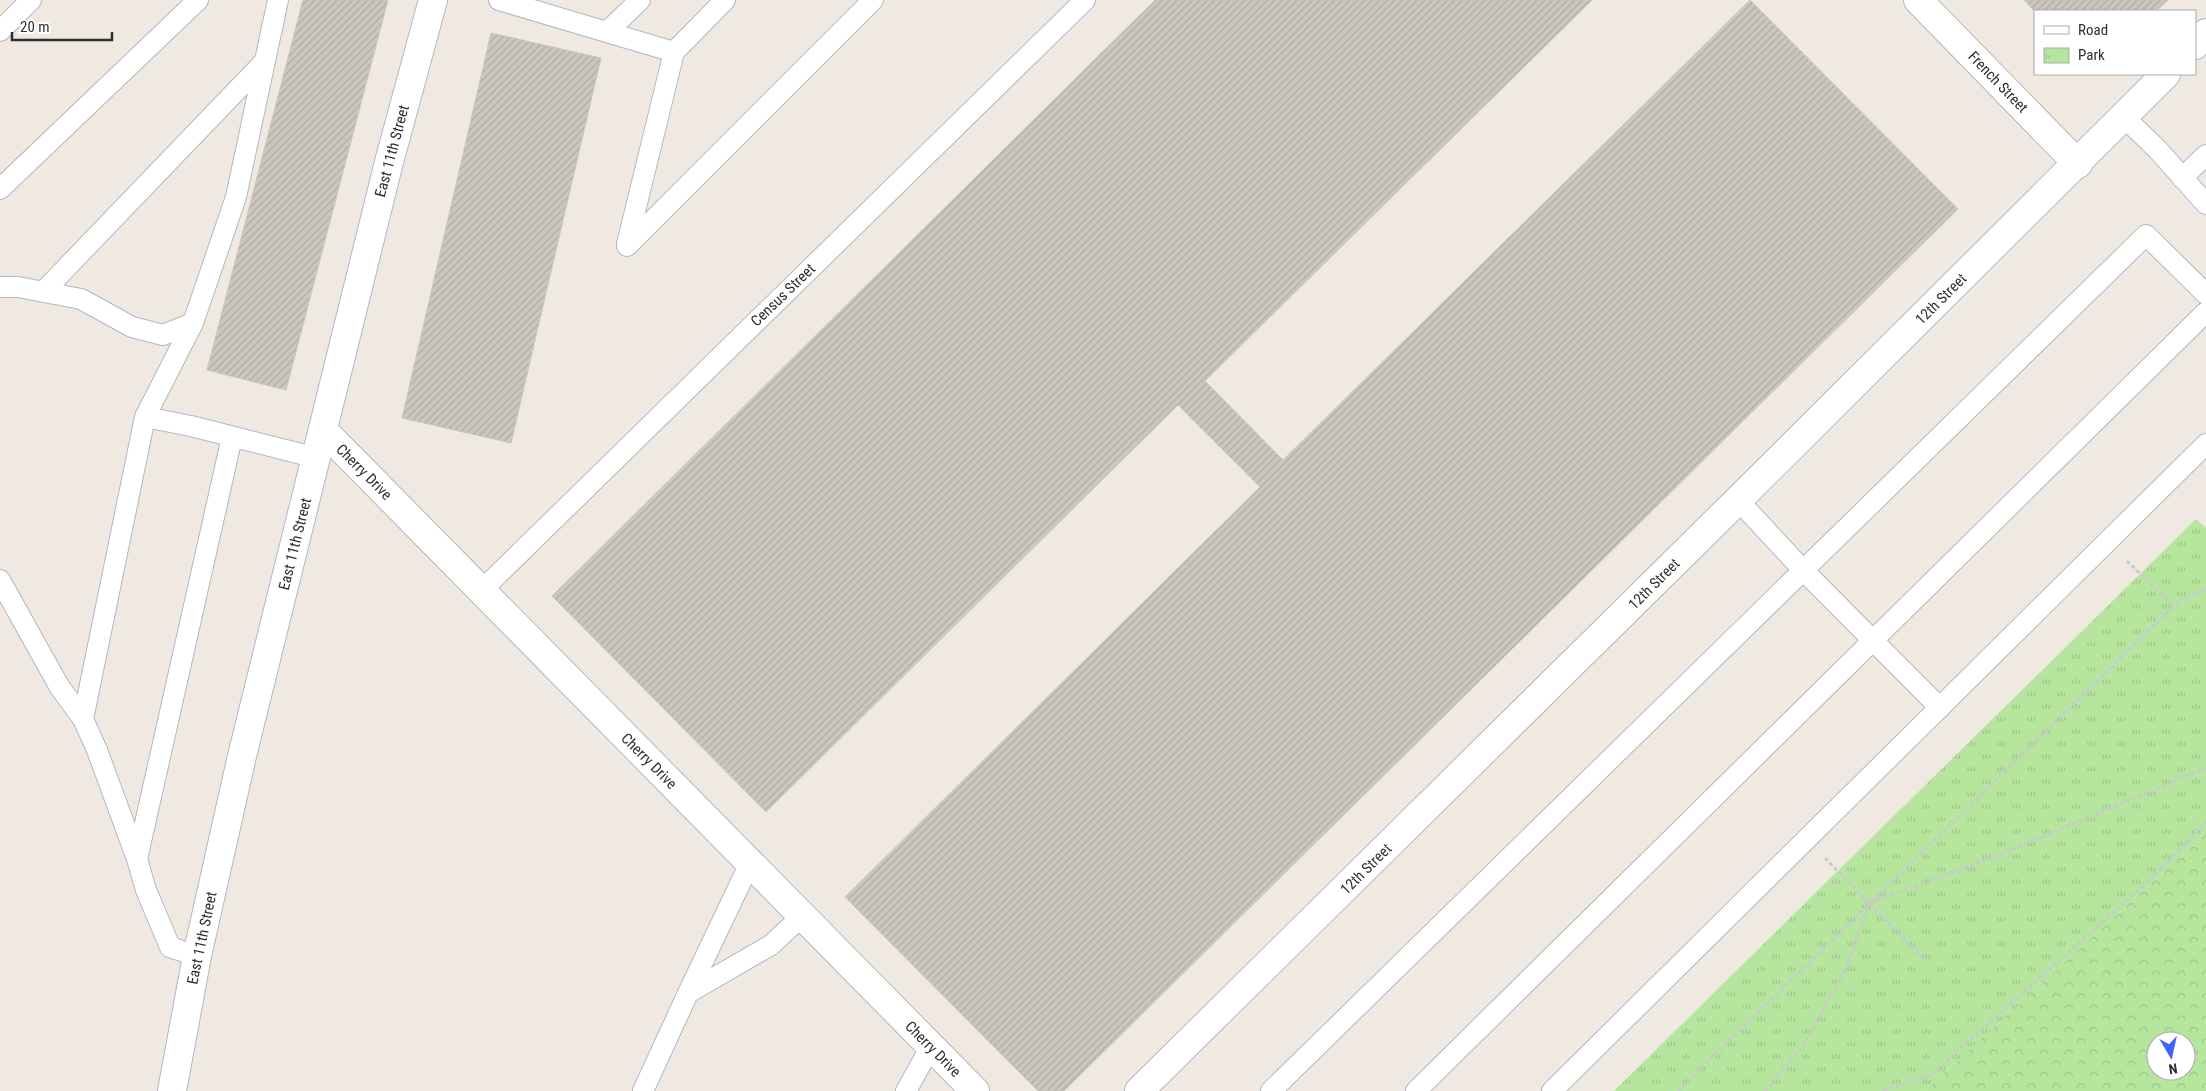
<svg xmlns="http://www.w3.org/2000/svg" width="2206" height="1091" font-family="'Roboto Condensed',sans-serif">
	<defs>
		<pattern id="forest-crowns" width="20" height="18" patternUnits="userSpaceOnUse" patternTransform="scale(1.25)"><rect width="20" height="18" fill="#b6e59e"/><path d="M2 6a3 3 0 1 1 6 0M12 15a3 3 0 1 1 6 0" fill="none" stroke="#9dc588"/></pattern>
		<pattern id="park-tufts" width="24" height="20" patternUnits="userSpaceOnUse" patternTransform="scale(1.25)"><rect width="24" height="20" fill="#b6e59e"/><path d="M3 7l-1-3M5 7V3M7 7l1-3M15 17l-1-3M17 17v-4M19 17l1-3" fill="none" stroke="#9dc588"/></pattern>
		<pattern id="building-hatch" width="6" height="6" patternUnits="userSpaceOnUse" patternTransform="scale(1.25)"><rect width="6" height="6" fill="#cbc7bf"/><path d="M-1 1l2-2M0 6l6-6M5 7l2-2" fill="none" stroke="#afaba4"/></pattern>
	</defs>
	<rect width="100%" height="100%" fill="#efe9e1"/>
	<path fill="url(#forest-crowns)" fill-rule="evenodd" d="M2206 833V1091H1924ZM2156 1041H2186V1071H2156Z"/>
	<path fill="url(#park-tufts)" d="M2196 519 2206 528V833L1924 1091H1614Z"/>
	<path fill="url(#building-hatch)" stroke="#cbc5ba" d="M303 0H388L286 390 207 370Z
		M1155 0H1592L1205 381 1283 460 1750 0 1958 209 1064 1091H1038L845 897 1260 487 1178 405 766 812 552 596Z
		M2024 0H2168L2156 11 2035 12Z
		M491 33 601 58 511 443 402 418Z"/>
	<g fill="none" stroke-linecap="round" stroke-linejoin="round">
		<g stroke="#b4b7c1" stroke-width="22">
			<path id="lane" d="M499 0 674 52
				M0 31 31 0
				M607 32 640 0
				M2123 116 2158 150 2206 204
				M2182 178 2206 155
				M0 189 198 0
				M627 244 674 52 725 0
				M627 246 873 0
				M0 287H18L81 299 132 327 163 335 193 323
				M43 292 265 61
				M145 417 191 426 317 458
				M1738 500 1803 570 1940 708
				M0 580 59 686 83 719 97 750 137 859 146 890 170 947 197 956
				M481 591 1085 0
				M83 719 145 417 193 323 236 197 278 0
				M137 859 232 437
				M750 863 688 993 771 945 802 916
				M643 1091 688 993
				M906 1091 931 1046
				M1271 1091 2146 235 2206 294
				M1416 1091 2206 312
				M1552 1091 2206 444"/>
		</g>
		<g stroke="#b4b7c1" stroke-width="30">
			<path id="street" d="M1918 0 2078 164
				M2195 45 2206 33
				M323 430 975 1091
				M172 1091 197 956 242 756 389 162 433 0
				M1139 1091 1738 500 2166 74"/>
		</g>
		<path stroke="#c9c9c9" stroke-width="3" stroke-dasharray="4 2.5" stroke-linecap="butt" d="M2127 561 2173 606
			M1825 858 1924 960
			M1872 902 1994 857 2206 768
			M1678 1091 2180 600 2206 589
			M1765 1091 1802 1048 1847 967 1868 905
			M1883 1091 1929 1076 2150 880 2206 822"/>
		<use href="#lane" stroke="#fff" stroke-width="20"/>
		<use href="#street" stroke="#fff" stroke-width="28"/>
	</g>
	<g text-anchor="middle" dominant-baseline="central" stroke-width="4.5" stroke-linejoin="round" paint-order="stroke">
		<g font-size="15" fill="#2e2e2e" stroke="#fff">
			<text transform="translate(1998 82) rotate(46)">French Street</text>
			<text transform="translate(392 151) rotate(-75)">East 11th Street</text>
			<text transform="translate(783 295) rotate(-44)">Census Street</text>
			<text transform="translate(1941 299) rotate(-45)">12th Street</text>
			<text transform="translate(364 472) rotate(45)">Cherry Drive</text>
			<text transform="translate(295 544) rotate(-76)">East 11th Street</text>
			<text transform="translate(1654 584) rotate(-45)">12th Street</text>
			<text transform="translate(649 761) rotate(45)">Cherry Drive</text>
			<text transform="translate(1366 869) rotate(-45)">12th Street</text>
			<text transform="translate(202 938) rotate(-78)">East 11th Street</text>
			<text transform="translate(933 1049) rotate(45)">Cherry Drive</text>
		</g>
	</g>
	<rect x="2034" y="10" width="162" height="65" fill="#ffffff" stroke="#ababab"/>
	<rect x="2044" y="26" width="25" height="8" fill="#ffffff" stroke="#ababab"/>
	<text x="2078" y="35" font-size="15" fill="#2e2e2e">Road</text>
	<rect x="2044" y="48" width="25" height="15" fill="url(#park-tufts)" stroke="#ababab"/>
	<text x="2078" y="60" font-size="15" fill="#2e2e2e">Park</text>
	<g transform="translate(2171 1056) rotate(171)"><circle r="24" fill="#ffffff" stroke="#ababab"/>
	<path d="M0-4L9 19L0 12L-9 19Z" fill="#4264fb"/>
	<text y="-8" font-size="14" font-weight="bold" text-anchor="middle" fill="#2e2e2e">N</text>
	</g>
	<path d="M12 32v8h100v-8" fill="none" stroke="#2e2e2e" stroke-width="2.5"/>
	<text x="20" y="32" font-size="15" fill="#2e2e2e" stroke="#ffffff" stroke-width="4" paint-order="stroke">20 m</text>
</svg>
